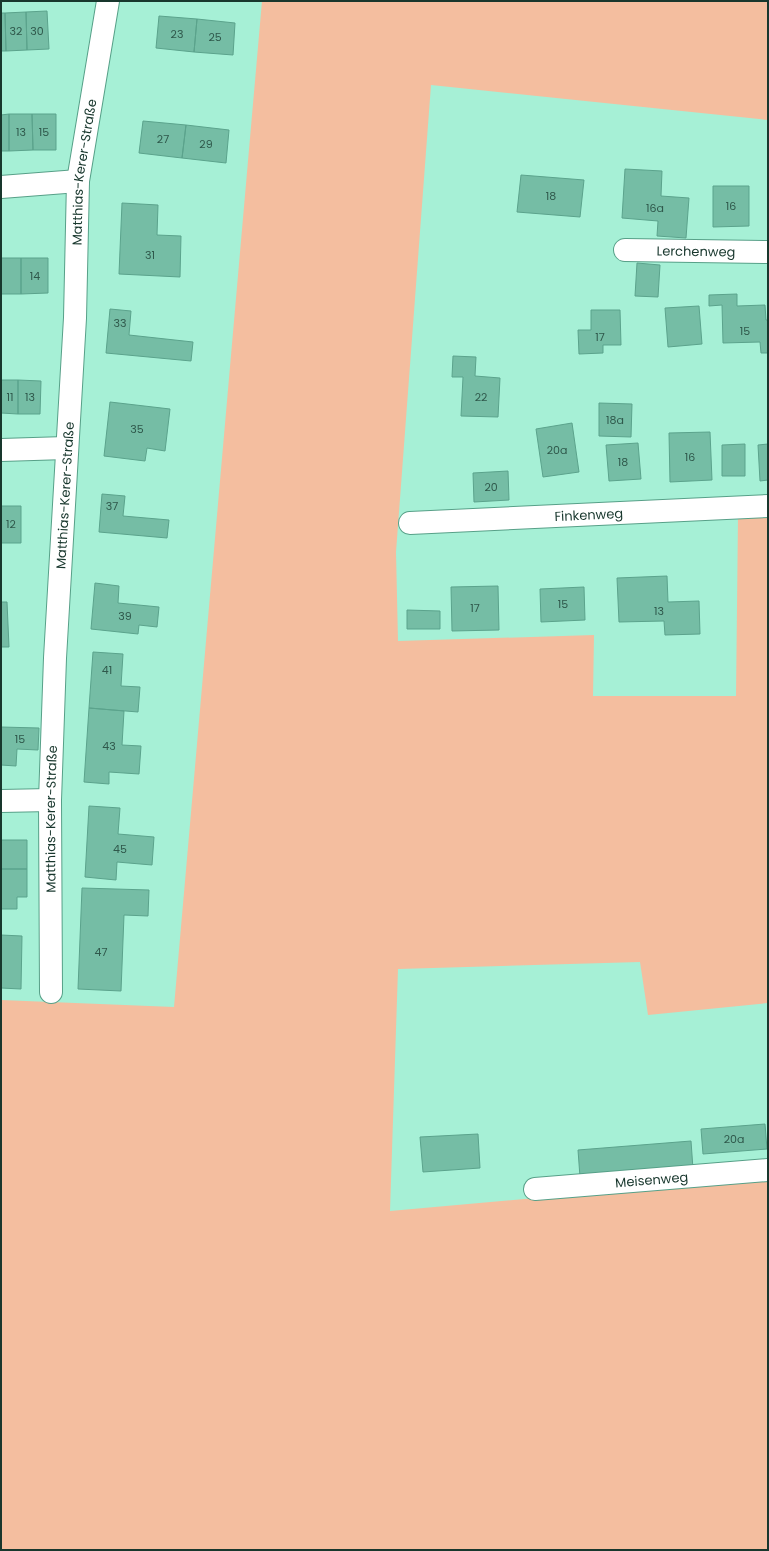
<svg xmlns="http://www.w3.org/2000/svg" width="769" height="1551" font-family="Poppins,sans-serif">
	<rect width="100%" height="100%" fill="#a6f0d6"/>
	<path fill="#f4be9f" d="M262 1H768V120L431 85 396 552 398 641 594 635 593 696H736L738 517 768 516V1003L648 1015 640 962 398 969 390 1211 768 1177V1550H1V1000L174 1007Z"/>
	<path fill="#75bda5" stroke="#5ba38c" d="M47 11 49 49 27 50 26 12Z
		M26 12 27 50 6 51 5 13Z
		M1 13H5L6 51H1Z
		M159 16 197 19 194 52 156 48Z
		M197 19 235 23 233 55 194 52Z
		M9 114H32L33 150 9 151Z
		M9 114V151H1V115Z
		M32 114H56V150H33Z
		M143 121 186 125 182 158 139 153Z
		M186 125 229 130 226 163 182 158Z
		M625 169 662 171 661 196 689 198 686 238 657 236 658 221 622 218Z
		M521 175 584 180 580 217 517 212Z
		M713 186H749V226L713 227Z
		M122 203 158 205 157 235 181 236 180 277 119 274Z
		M1 258H21V294H1Z
		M21 258H48V293L21 294Z
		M637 263 660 265 658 297 635 296Z
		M737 294V306L765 305 766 320H768V353H761L760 342 723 343 722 305 709 306V295Z
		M699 306 702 344 668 347 665 308Z
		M110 309 131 311 129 335 193 342 191 361 106 353Z
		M591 310H620L621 345H603V353L579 354 578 330H591Z
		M453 356 476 357 475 376 500 378 498 417 461 416 463 377H452Z
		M1 380H18V414L1 413Z
		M18 380 41 381 40 414H18Z
		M110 402 170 409 165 451 147 448 145 461 104 456Z
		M599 403 632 404 631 437 599 436Z
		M572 423 579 472 543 477 536 429Z
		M710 432 712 480 670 482 669 433Z
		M638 443 641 479 609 481 606 445Z
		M745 444V476H722V445Z
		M768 444V480L760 481 758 445Z
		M508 471 509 500 474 502 473 473Z
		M102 494 125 496 123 516 169 520 167 538 99 532Z
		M1 506H21V543H1Z
		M667 576 668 602 699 601 700 634 665 635 664 621 619 622 617 578Z
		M95 583 119 586 118 603 159 607 157 627 139 625 138 634 91 629Z
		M498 586 499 630 452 631 451 587Z
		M584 587 585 620 541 622 540 589Z
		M1 602H7L9 647H1Z
		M407 610 440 611V629H407Z
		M93 652 123 654 121 686 140 687 138 712 89 708Z
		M89 708 124 711 122 745 141 746 139 774 109 772V784L84 782Z
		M1 727 39 728 38 750 17 749 16 766 1 765Z
		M89 806 120 808 118 834 154 837 152 865 117 862 116 880 85 877Z
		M1 840H27V869H1Z
		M1 869H27V897H17V909H1Z
		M82 888 149 890 148 916 124 915 121 991 78 989Z
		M1 935 22 936 21 989 1 988Z
		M765 1124 767 1149 703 1154 701 1129Z
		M478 1134 480 1168 423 1172 420 1137Z
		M691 1141 693 1169 580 1177 578 1150Z"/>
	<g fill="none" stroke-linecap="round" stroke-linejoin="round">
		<g stroke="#57a088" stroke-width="24">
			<g id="minor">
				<path d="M1 187 78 181"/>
				<path id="s1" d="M625 250 768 252"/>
				<path d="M1 450 66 448"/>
				<path id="s2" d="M410 523 768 506"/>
				<path d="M1 801 50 800"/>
				<path id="s3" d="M51 992 50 800 55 658 75 318 78 181 108 1"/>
				<path id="s4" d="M535 1189 768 1170"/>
			</g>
		</g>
		<use href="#minor" stroke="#fff" stroke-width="22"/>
	</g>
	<g text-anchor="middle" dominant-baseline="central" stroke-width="3" stroke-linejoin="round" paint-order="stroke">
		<g font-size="11" fill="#2f584b">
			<text x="16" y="31">32</text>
			<text x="37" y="31">30</text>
			<text x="177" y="34">23</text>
			<text x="215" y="37">25</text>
			<text x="21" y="132">13</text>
			<text x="44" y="132">15</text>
			<text x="163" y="139">27</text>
			<text x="206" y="144">29</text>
			<text x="551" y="196">18</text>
			<text x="731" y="206">16</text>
			<text x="655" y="208">16a</text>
			<text x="150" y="255">31</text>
			<text x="35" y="276">14</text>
			<text x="120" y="323">33</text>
			<text x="745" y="331">15</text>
			<text x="600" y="337">17</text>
			<text x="10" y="397">11</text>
			<text x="30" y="397">13</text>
			<text x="481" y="397">22</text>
			<text x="615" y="420">18a</text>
			<text x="137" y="429">35</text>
			<text x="557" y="450">20a</text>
			<text x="690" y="457">16</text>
			<text x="623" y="462">18</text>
			<text x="491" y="487">20</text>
			<text x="112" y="506">37</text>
			<text x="11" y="524">12</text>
			<text x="563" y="604">15</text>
			<text x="475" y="608">17</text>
			<text x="659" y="611">13</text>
			<text x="125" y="616">39</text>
			<text x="107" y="670">41</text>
			<text x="20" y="739">15</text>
			<text x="109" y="746">43</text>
			<text x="120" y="849">45</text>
			<text x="101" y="952">47</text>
			<text x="734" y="1139">20a</text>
		</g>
		<g font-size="13" fill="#18372d" stroke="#a6f0d6">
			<text stroke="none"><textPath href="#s3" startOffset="821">Matthias-Kerer-Straße</textPath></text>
			<text stroke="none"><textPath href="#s1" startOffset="71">Lerchenweg</textPath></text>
			<text stroke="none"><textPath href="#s3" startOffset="497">Matthias-Kerer-Straße</textPath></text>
			<text stroke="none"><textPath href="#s2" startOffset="179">Finkenweg</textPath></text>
			<text stroke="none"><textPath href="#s3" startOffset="173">Matthias-Kerer-Straße</textPath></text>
			<text stroke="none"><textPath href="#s4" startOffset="117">Meisenweg</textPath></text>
		</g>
	</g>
	<rect width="769" height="1551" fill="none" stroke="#18372d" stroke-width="4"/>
</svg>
